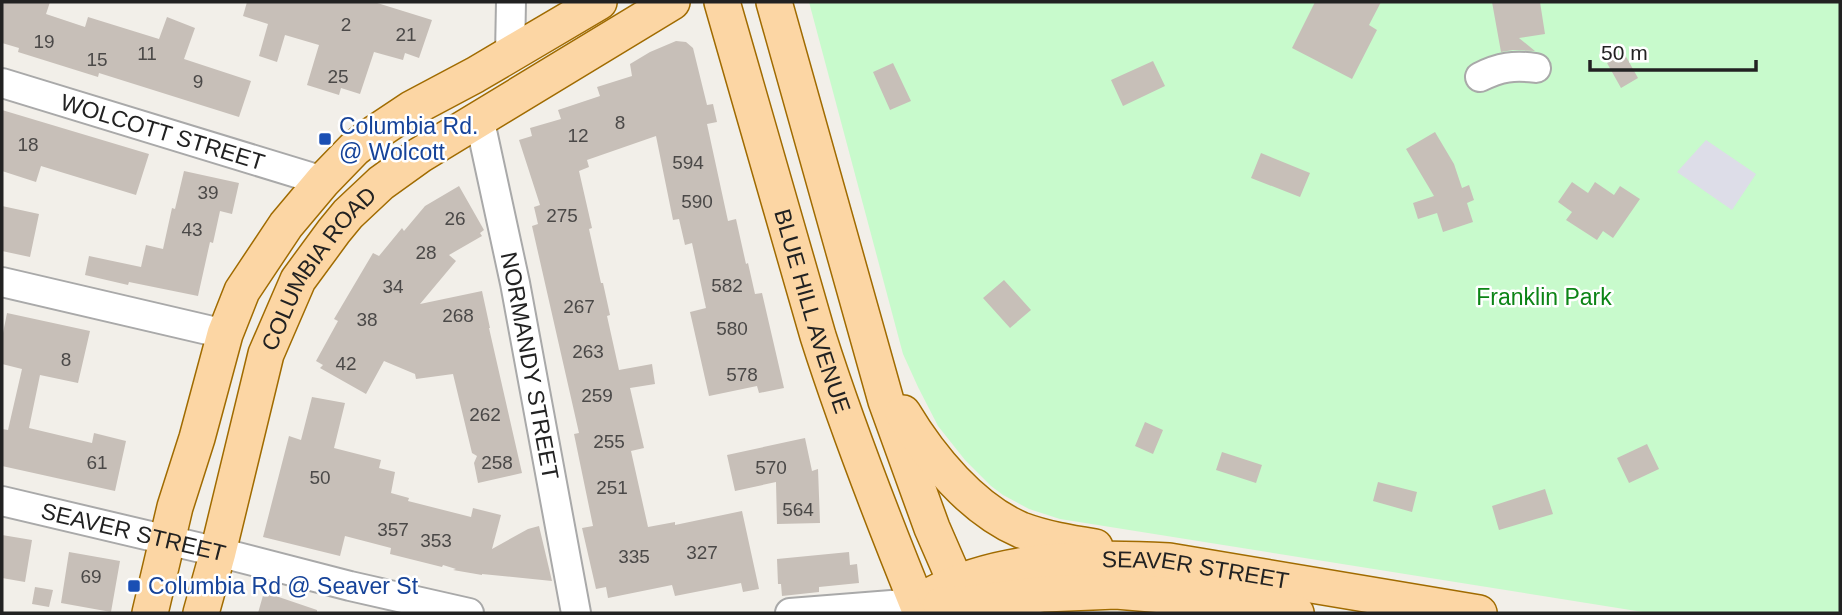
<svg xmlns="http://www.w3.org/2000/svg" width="1842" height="615" font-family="Arial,sans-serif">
	<rect width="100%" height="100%" fill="#f2efe9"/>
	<path fill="#c8facc" d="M809 2H1840V613H1649L1060 519 1029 509 1003 495 991 486 965 460 938 426 918 387 903 354Z"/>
	<path fill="#dddde8" d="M1706 140 1756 174 1732 210 1677 172Z"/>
	<path fill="#c7bfb8" d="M2 2H50L46 14 85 27 88 17 159 39 167 17 195 28 184 59 251 81 239 117 99 73 98 77 18 52 19 48 2 43Z
		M247 2H374L432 20 419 58 405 53 403 60 374 52 360 94 341 88 339 95 307 85 319 45 285 35 277 62 259 56 268 24 243 16Z
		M1315 2H1381L1369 25 1377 30 1352 79 1292 48Z
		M1492 2H1540L1545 34 1519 38 1535 51 1513 50 1501 52Z
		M676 41 686 42 693 48 707 105 713 104 717 122 707 124 728 221 736 219 746 264 748 263 755 294 762 293 784 388 759 393 757 386 709 396 690 312 706 308 692 243 685 245 679 219 673 220 656 136 587 160 589 167 579 171 592 228 589 229 601 283H603L610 315 607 316 619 370 652 364 655 384 630 388 644 448 631 451 648 527 675 522V525L742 511 759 589 743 592 741 583 675 596 672 585 608 598 606 587 596 589 582 528 593 526 574 434 579 433 532 226 538 224 534 207 540 205 519 140 532 136 530 128 561 119 558 110 600 96 597 87 632 76 630 64 650 52Z
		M1624 53 1638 78 1621 88 1607 63Z
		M1153 61 1165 86 1123 106 1111 80Z
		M893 63 911 101 890 110 873 72Z
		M2 110 149 154 136 195 41 166 36 182 2 171Z
		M1435 132 1454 164 1462 188 1469 185 1474 200 1467 203 1473 222 1443 232 1437 213 1418 219 1413 203 1434 196 1406 149Z
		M1261 153 1310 173 1300 197 1251 178Z
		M184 171 239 183 232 214 220 211 213 243 210 242 198 296 129 282 128 285 85 275 89 256 141 267 146 245 163 249 172 208 175 209Z
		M1572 182 1588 193 1595 182 1614 195 1620 186 1640 199 1613 238 1603 231 1597 240 1566 220 1572 212 1558 202Z
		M459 186 484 230 480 233 482 236 449 255 456 261 420 304 482 291 490 328H489L522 473 478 483 474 463 477 456 472 453 453 374 416 379 415 374 384 361 366 394 320 368 323 365 316 361 338 321 334 319 373 253 379 256 402 228 404 231 425 206Z
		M2 206 39 214 30 257 2 251Z
		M1004 280 1031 310 1010 328 983 298Z
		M7 313 90 331 78 383 40 375 29 428 92 443 94 433 126 441 115 491 2 466V429L8 430 22 369 2 364V338Z
		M312 397 345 403 334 448 381 460 379 468 395 472 391 493 409 498 408 501 471 517 473 508 501 515 492 549 528 529 539 526 552 581 482 574V575L453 570 456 569 443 565 442 567 390 554 391 548 345 536 340 556 263 537 289 436 301 440Z
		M1145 422 1163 430 1153 454 1135 446Z
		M805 438 812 471 818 469 820 523 777 524 776 482 735 491 727 455Z
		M1647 444 1659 469 1629 483 1617 458Z
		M1222 452 1262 465 1256 483 1216 470Z
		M1378 482 1417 492 1412 512 1373 501Z
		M1545 489 1553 514 1499 530 1492 506Z
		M2 535 32 540 25 582 2 578Z
		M69 552 120 561 111 612 61 603Z
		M849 552 850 565 857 564 859 583 819 587V592L782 596 781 584H778L777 559Z
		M35 587 53 590 49 607 32 604Z
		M264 592 317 610V613H258Z"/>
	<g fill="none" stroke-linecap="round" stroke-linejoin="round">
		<g stroke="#a9a9a9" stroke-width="32">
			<g id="minor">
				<path d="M510 54 511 2"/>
				<path d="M1480 77C1500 67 1514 65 1536 68"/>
				<path id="s1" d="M2 83 323 181"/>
				<path id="s2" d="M479 117 515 283 576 613"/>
				<path d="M2 282 225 334"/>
				<path id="s3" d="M2 501 218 552 350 586 469 613"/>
				<path d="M790 613 917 603"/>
			</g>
		</g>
		<g stroke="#a06b00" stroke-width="38">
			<g id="major">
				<path id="s4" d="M722 2 818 336C848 430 884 522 921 613"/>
				<path d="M774 2 886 401 932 528 969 613"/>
				<path d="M903 413C930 458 972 509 1021 530 1045 539 1070 543 1095 547"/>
				<path id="s5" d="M935 593C1004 557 1093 557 1169 561L1479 613"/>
				<path d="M941 605 965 604 1044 594 1116 591 1199 598 1296 613"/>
				<path d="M150 613 175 507 197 438 225 334 242 291 286 225 323 181 354 149 372 135 411 109 475 75 599 2"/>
				<path id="s6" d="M201 613 218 552 266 354 298 280 334 231 348 214 381 183 420 155 672 2"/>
			</g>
		</g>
		<use href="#minor" stroke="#fff" stroke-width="28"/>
		<use href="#major" stroke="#fcd6a4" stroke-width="35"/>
	</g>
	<g fill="#1a4fb4" stroke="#fff" stroke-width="2.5">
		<rect x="318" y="132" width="14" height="14" rx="3.5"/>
		<rect x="127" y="579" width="14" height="14" rx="3.5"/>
	</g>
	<g text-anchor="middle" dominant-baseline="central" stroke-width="5" stroke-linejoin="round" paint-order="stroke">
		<g font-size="19" fill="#4b4948">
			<text x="346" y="24">2</text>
			<text x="406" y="34">21</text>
			<text x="44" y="41">19</text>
			<text x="147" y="53">11</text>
			<text x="97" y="59">15</text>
			<text x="338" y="76">25</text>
			<text x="198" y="81">9</text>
			<text x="620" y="122">8</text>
			<text x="578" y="135">12</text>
			<text x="28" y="144">18</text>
			<text x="688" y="162">594</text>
			<text x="208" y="192">39</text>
			<text x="697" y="201">590</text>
			<text x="562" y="215">275</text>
			<text x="455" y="218">26</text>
			<text x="192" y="229">43</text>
			<text x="426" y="252">28</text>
			<text x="727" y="285">582</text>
			<text x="393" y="286">34</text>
			<text x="579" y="306">267</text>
			<text x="458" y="315">268</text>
			<text x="367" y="319">38</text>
			<text x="732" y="328">580</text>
			<text x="588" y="351">263</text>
			<text x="66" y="359">8</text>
			<text x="346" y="363">42</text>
			<text x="742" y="374">578</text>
			<text x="597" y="395">259</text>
			<text x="485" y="414">262</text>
			<text x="609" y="441">255</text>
			<text x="97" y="462">61</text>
			<text x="497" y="462">258</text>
			<text x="771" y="467">570</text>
			<text x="320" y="477">50</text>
			<text x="612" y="487">251</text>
			<text x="798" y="509">564</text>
			<text x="393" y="529">357</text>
			<text x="436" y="540">353</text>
			<text x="702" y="552">327</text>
			<text x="634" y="556">335</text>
			<text x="91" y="576">69</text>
		</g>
		<g font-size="23" fill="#164399" stroke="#fff" text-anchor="start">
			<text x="339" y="126">Columbia Rd.<tspan x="339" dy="26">@ Wolcott</tspan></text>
			<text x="148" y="586">Columbia Rd @ Seaver St</text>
		</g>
		<g font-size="23" fill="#222" stroke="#fff">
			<text stroke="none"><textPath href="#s1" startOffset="168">WOLCOTT STREET</textPath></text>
			<text stroke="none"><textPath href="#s6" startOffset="368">COLUMBIA ROAD</textPath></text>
			<text stroke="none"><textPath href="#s4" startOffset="322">BLUE HILL AVENUE</textPath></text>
			<text stroke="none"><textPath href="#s2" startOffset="254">NORMANDY STREET</textPath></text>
			<text stroke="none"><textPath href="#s3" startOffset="135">SEAVER STREET</textPath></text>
			<text stroke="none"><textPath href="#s5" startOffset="266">SEAVER STREET</textPath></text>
		</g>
		<g font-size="23" fill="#0c8416" stroke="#fff">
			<text x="1544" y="297">Franklin Park</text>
		</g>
	</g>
	<rect width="1842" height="615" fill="none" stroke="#222222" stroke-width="7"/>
	<path d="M1590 60v10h166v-10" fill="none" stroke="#222222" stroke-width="3.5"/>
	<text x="1601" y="60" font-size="21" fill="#222222" stroke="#ffffff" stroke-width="5" paint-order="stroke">50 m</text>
</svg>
